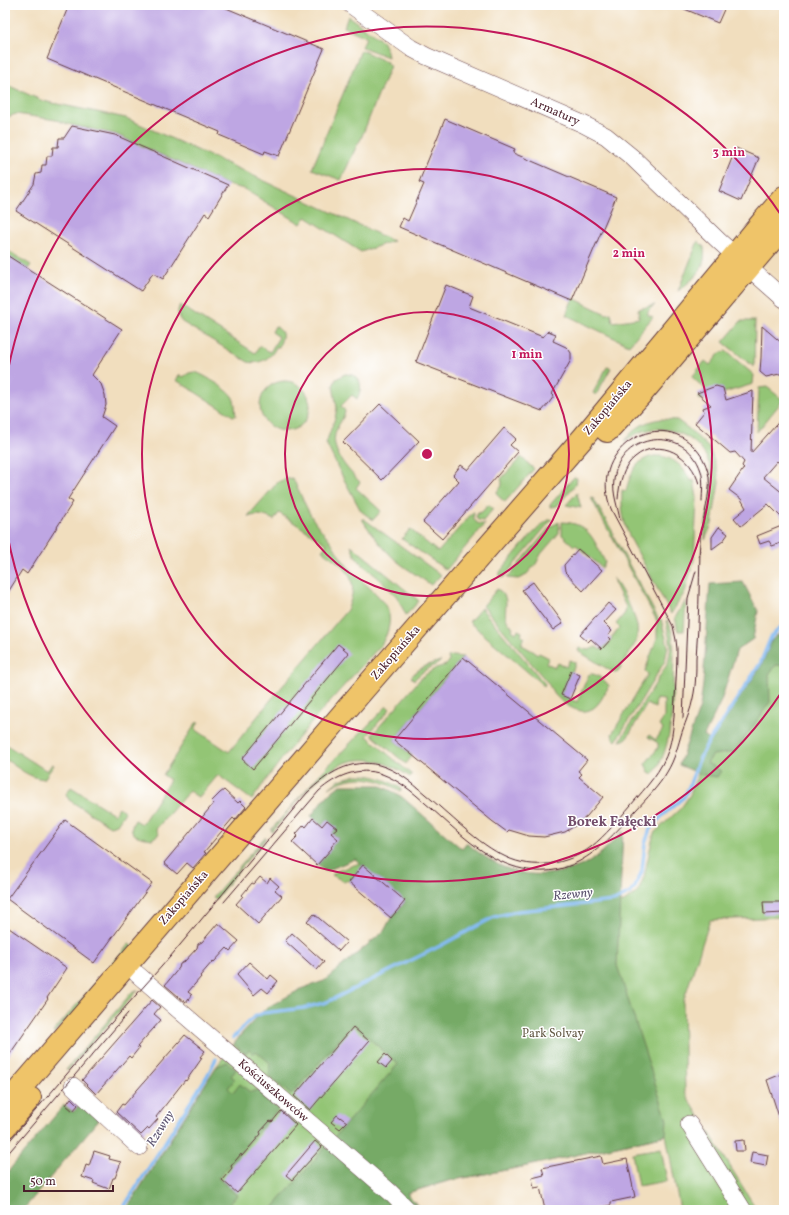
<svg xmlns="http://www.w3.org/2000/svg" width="789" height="1215" font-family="Vollkorn,serif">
	<rect width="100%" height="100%" fill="#fff"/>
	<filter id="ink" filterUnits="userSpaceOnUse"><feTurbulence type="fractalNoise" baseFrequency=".025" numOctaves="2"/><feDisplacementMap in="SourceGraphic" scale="8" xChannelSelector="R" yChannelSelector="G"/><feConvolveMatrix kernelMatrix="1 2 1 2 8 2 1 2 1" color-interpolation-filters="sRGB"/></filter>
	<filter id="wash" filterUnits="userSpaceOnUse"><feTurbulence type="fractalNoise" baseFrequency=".012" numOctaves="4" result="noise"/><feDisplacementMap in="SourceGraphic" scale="16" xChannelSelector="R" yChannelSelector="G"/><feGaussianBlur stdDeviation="0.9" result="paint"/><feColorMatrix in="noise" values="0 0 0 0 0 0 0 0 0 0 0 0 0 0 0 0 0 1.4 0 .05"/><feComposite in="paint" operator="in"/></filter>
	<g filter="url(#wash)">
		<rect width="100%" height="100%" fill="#f1debe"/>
		<path fill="#93c575" stroke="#6e7250" d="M348 16 382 41 387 51 388 57 362 47 366 37 344 27Z
			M361 50 387 62V64L390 66 360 141 358 143 341 180 312 169Z
			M5 84 43 101 126 118 239 169 393 241 361 252 306 217 301 224 244 189 228 185 115 134 71 125 56 120 16 114 5 118Z
			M698 241 704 247C707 271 694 278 678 291Z
			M5 249 31 265 28 269 5 254Z
			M573 298 606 314 611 313 613 322 639 318 638 309 655 305C651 308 647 310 648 315L653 317 629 345 566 315Z
			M180 305 255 353 260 346 270 352 279 337 272 332 275 326C286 333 282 337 279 347H276C272 358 259 365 248 362L182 322C177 317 177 310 180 305Z
			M741 321H755L754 367 723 342Z
			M726 351 754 375 753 384 701 400 698 398 705 389 692 377 705 361 710 365 720 353Z
			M607 367 611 368 596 395 593 393Z
			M194 372C200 372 227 389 231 395 236 400 235 410 236 416H233L176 380 180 375 183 377 189 373Z
			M345 374C361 374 364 386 357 399L352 395 341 406 345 411C345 416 338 425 336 431 329 450 348 470 360 482L356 488 381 511 373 520 361 511 340 472 326 443 335 418 337 408 333 386 336 379Z
			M260 406a25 25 0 1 1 50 0a25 25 0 1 1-50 0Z
			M767 387 783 400 757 432 759 388Z
			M661 419 677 420 689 429 709 448 717 469 719 482 712 524 705 540C705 534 705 528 706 522 711 497 719 475 703 452 695 441 686 435 673 431 655 426 640 430 625 441 634 428 645 421 661 419Z
			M654 456C672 455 683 466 691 481L694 480 697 498 694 560 685 592 671 614 630 538C623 522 621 507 622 490L626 491C630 474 636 459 654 456Z
			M521 457 534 469 505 502 498 496 497 491C502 488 503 484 501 479Z
			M574 477 577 478 576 484 557 506 550 507V505Z
			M292 478 294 481C301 494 306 509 315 522 320 529 327 536 332 543 337 552 342 560 349 568 361 583 381 593 388 611 392 623 387 635 381 645 335 695 290 744 252 800L218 775 199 798 189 791 156 829 159 834 152 839C140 837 125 836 135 820L142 824 170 780 163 775 196 723 199 722 195 729 229 752 269 702 347 610C361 579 347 567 322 551L327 544 279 513 274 520C266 516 258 513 249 517L248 516 278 482 285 479Z
			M577 493 581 508 566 505Z
			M591 498H593L614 534 613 535 659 620 661 619 668 646 665 661 616 741 613 738 612 734 648 674 645 671 657 638V621Z
			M488 505 493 509 483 521 478 520 476 516 478 513 482 512Z
			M473 512H474C472 521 477 525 485 524L446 570 402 539 410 529 438 552Z
			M362 519H364L441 575 431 585C420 577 408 570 398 562 384 550 372 535 362 519Z
			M551 519 552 520 548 524 503 578 500 576V572C509 561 539 523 551 519Z
			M559 522V533L541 554 536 564 525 576 518 579 507 578 550 527Z
			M562 522C590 523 594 541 605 562L602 568 576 545 574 546 562 535Z
			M351 545 419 601 406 615 397 597 383 582 362 564 354 554Z
			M613 578C619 585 636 616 637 626 638 631 637 636 636 642L617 673 611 671 578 651 579 648 589 650 596 647 601 650 612 640 611 638 620 628 616 624 625 613 626 607 614 582Z
			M497 589C516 599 496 615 513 627L512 630 516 633 518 630 522 632 521 636 524 638 522 640V645L538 654 539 653 549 658 546 663 555 667 558 663 566 667 570 660 575 662V665L561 695 577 702 588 676C589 675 590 674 591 674 596 673 607 682 609 686 605 692 602 700 597 705 584 719 566 706 556 696 552 692 550 686 547 682L483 606Z
			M686 601 684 631H678L675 617Z
			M481 608 545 684 544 686 469 622Z
			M668 620C677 642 673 665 673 688 672 706 672 725 667 743 664 755 660 765 653 774L649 772 645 764 658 748V743L648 737 649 735 656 740 663 729 659 726 664 717V700L656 699 655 708 647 704 627 738 624 740 620 741 668 663 671 646 666 621Z
			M784 630V917L710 920 683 1002 685 1093 757 1210H680L666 1135 527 1166 448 1181 407 1193 421 1210H126L216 1067 244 1031 593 905 624 902 638 892 644 877 650 849 654 833 681 808 690 795 701 766 761 666 772 640Z
			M453 656 463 657 394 740 412 756 406 764 372 735 422 677 436 668 446 665 448 663 449 661 448 657Z
			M441 661C438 665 432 666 427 669 422 672 418 676 414 680L411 677C418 668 429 664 441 661Z
			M387 706 390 709 367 736 412 775 410 777C401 771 391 765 380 762 331 748 299 800 272 832L271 830 318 776Z
			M5 744 47 771 52 764 54 765 44 779C29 778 17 767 5 759Z
			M356 775C374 774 388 780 402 789L400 791C376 777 354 772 329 788L339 780Z
			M71 787 114 814 119 807 125 812 117 824 110 826 69 800 66 794Z
			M264 838H266L238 871 216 899 213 897Z
			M360 863 363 865 349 882 347 880 345 882 332 875 337 871Z
			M129 944 133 947 83 1004 54 1033 53 1032Z
			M137 990H138L67 1071 66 1070 132 992Z
			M661 1148 667 1181 638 1186 632 1153Z"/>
		<path fill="#76aa66" stroke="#606448" d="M743 582 758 611 753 639 737 650 721 701 704 736 711 741 761 666 772 640 777 635 784 643V666L776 665 769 674 770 702 735 752 713 755 707 763 721 771 717 777 703 775 679 765 700 707 703 684 710 584Z
			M341 785H379L394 792 402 797 462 849 467 843C495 867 523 880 560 872 569 870 580 867 589 862 602 854 612 842 623 831L617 965 667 1120 666 1135 527 1166 448 1181 407 1193 421 1210H271L398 1064 353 1024 291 1095 269 1076 270 1063 256 1051 253 1054 249 1050 246 1054 234 1044 244 1031 266 1008 303 988 324 981 384 931 391 918 405 902 355 859 326 871 322 869 317 865 331 849V847L338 839 331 833 336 828 327 820 322 826 311 816C319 806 329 791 341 785Z
			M227 1062 236 1070 231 1076 235 1079 228 1088 233 1093 240 1084 250 1092 258 1090 279 1108 218 1178 237 1195 224 1210H126L216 1067Z
			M83 1101 101 1117 23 1210H5V1175L64 1105 73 1112Z"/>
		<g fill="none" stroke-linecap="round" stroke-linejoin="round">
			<path stroke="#82baf2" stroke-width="3.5" d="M233 1038 247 1023 254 1017 263 1013 304 1008 327 1002 440 946 494 917 518 911 614 901 630 893 635 887 642 871 645 843 650 829 663 815 684 797 688 789 698 762 706 746 760 664 771 637 784 624
				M122 1210 207 1076 216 1059"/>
		</g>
		<g id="blocks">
			<path fill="#bea6e3" d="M69 5H219L324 49 279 156 265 151 264 154 219 135 220 132 47 59Z
				M675 5H726L718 23Z
				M445 119 515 149 513 153 616 197 572 301 399 227 403 218 408 221 424 184 419 182Z
				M72 126 115 135 228 185 209 216 205 213 163 279 153 273 141 291 16 211 34 184 36 174 41 173 42 165H46L47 156H52L53 147H58L59 138H64Z
				M736 148 759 158 741 201 719 191Z
				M5 254 122 329 92 375 101 384 105 395 106 405 102 417 115 426 68 499 73 502 27 574 22 570 5 597Z
				M446 285 473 296 469 307 543 337 548 331 556 334 553 341 566 347 569 350 571 353V360L552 394 554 396 549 403 542 411 416 362Z
				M762 326 784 345V373L766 377 760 372 761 358Z
				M716 386 723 388 726 400 753 391 751 453 784 416V467L777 461 763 477 784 494V520L768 504 741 526 734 518 746 508 741 499 729 490 744 468 742 466 744 462 735 452 730 453 695 423 704 412 703 408 711 405 697 393Z
				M380 404 419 441 382 480 343 442Z
				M504 428 516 439 510 445 518 452 442 539 423 522 459 481 453 475 461 465 468 470Z
				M784 525V542L772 546 769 541 760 544 757 536Z
				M719 527 728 534 723 541 712 549V537Z
				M578 549 602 570 583 591 565 572 564 565Z
				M533 582 563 623 553 630 522 590Z
				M608 603 616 610 604 623 612 631 608 636 611 639 602 649 591 639 588 642 580 635Z
				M338 644 349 653 253 769 242 759Z
				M463 657 587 760 578 771 582 774 579 777 603 797 587 816 578 824 565 832 544 837 529 836 509 830 507 832 492 821 394 740Z
				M571 671 580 675 570 699 561 695Z
				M224 790 238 803 240 801 246 807 235 820 233 818 204 852 206 853 193 868 187 863 177 874 164 863 214 803 212 801 220 793Z
				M313 818 322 826 327 820 337 828 331 833 338 839 331 847 332 848 317 865 292 842 298 836 296 834 304 825 306 827Z
				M65 820 152 883 94 963 7 899Z
				M363 865 405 901 391 918 349 882Z
				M260 877 267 883 270 878 279 886 275 890 282 896 258 924 236 904 243 896 242 895 252 883 254 884Z
				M763 902H784V913L764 914Z
				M314 914 347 942 339 951 307 922Z
				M218 923 239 941 230 951 227 948 214 962 213 961 200 976 201 977 188 992 192 995 186 1003 165 985 179 968 180 964 184 962 197 948 198 944 202 942Z
				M9 928 67 968 47 998 48 999 5 1061V934Z
				M292 933 324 962 317 970 285 941Z
				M249 962 268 979 271 975 278 981 268 993 262 988 254 995 237 975Z
				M152 1000 160 1007 154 1014 161 1020 137 1047 139 1048 131 1058 129 1056 96 1094 82 1080Z
				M353 1027 369 1041 310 1110 294 1096Z
				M185 1035 205 1051 200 1057 202 1058 186 1081 185 1080 156 1117 158 1119 149 1129 148 1128 141 1135 116 1112 122 1104 124 1105Z
				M385 1054 392 1061 386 1068 378 1062Z
				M784 1073V1126H782L767 1080Z
				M71 1098 78 1105 73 1111 66 1105Z
				M281 1111 296 1125 237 1193 222 1180 232 1168 231 1166 241 1154 242 1156 261 1134 260 1132 270 1121 272 1122Z
				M337 1115 347 1122 340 1129 331 1122Z
				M744 1140 745 1151H736L735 1141Z
				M315 1141 322 1147 292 1180 286 1175Z
				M94 1151 110 1156 109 1159 121 1162 115 1178H113L109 1189 93 1183 94 1181 82 1177 86 1165 89 1166Z
				M752 1152 768 1155 766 1166 750 1163Z
				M601 1156 603 1164 627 1159 635 1197 611 1202V1205L590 1210H545L540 1187 534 1188 532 1178 544 1175 542 1168Z"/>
		</g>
	</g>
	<g filter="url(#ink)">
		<use href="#blocks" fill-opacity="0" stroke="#633c41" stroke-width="1"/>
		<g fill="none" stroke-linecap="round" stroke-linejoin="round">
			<g stroke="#633c41" stroke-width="18">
				<path id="minor" d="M351 5 411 48 426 56 583 124 606 136 633 158 720 242 784 299
					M137 974 390 1192 408 1210
					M73 1086 139 1147
					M689 1124 743 1210"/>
			</g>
			<g stroke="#633c41" stroke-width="24">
				<path id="major" d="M607 431 644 391 784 226
					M5 1106 364 689 582 439 764 220 784 197
					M5 1127 30 1098"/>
			</g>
			<use href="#minor" stroke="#fff" stroke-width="17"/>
			<use href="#major" stroke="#efc469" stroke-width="22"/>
			<path stroke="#4a1f2b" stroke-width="1" d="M618 499C619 485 623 466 635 457 660 436 692 456 699 484
				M620 520C618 507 612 493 614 480 619 432 686 424 701 471 704 481 702 492 702 502
				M699 556 701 528
				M683 718 688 598 696 571
				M224 902 319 791C336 776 358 766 382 774 398 780 412 791 425 803 451 825 479 855 512 866 569 885 602 848 636 810 647 798 659 786 667 772 675 759 678 745 682 732 686 721 691 709 693 698 696 685 696 671 696 658 699 622 699 587 700 551
				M5 1146 103 1032 170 957 307 793C327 774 350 758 379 765 397 770 411 782 425 794 449 814 478 844 506 857 533 870 567 865 591 847 606 835 618 820 631 805 646 787 662 771 669 748 674 731 674 714 675 697 676 681 677 665 677 649L676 640 673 626 612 511C585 452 658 404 696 449 703 457 707 466 709 477 711 493 703 517 701 534
				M5 1157 128 1013"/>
		</g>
	</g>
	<g fill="none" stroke="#c2185b" stroke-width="2">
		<circle cx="427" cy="454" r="142"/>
		<circle cx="427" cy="454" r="285"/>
		<path d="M783 690A427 427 0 0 1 5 521M5 387A427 427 0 0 1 783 218"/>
	</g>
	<g text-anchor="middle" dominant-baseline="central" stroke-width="3" stroke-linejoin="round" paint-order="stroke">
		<g font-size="12" fill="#4a1f2b" stroke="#fff">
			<text transform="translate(555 112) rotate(24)">Armatury</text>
			<text transform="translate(608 408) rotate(-50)">Zakopiańska</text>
			<text transform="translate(396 653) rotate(-49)">Zakopiańska</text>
			<text transform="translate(184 898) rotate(-49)">Zakopiańska</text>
			<text transform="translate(273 1091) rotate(41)">Kościuszkowców</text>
		</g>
		<g font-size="12" fill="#645945" stroke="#fff">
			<text x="553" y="1034">Park Solvay</text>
		</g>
		<g font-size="13" font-style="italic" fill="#5e5571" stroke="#fff">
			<text transform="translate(573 895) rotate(-6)">Rzewny</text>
			<text transform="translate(161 1129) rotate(-58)">Rzewny</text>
		</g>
		<g font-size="14" font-weight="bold" fill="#734e6b" stroke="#fff">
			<text x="612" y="822">Borek Fałęcki</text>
		</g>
	</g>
	<circle cx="427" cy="454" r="6" fill="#c2185b" stroke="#fff" stroke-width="2"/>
	<g font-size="12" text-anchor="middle" font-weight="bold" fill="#c2185b" stroke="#fff" stroke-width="3" stroke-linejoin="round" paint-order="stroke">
		<text x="729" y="156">3 min</text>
		<text x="629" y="257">2 min</text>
		<text x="527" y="358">1 min</text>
	</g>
	<rect width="789" height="1215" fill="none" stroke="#fff" stroke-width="20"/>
	<path d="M24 1185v6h89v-6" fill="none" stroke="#4a1f2b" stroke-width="2"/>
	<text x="30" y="1185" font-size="12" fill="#4a1f2b" stroke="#ffffff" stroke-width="3" paint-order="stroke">50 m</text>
</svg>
